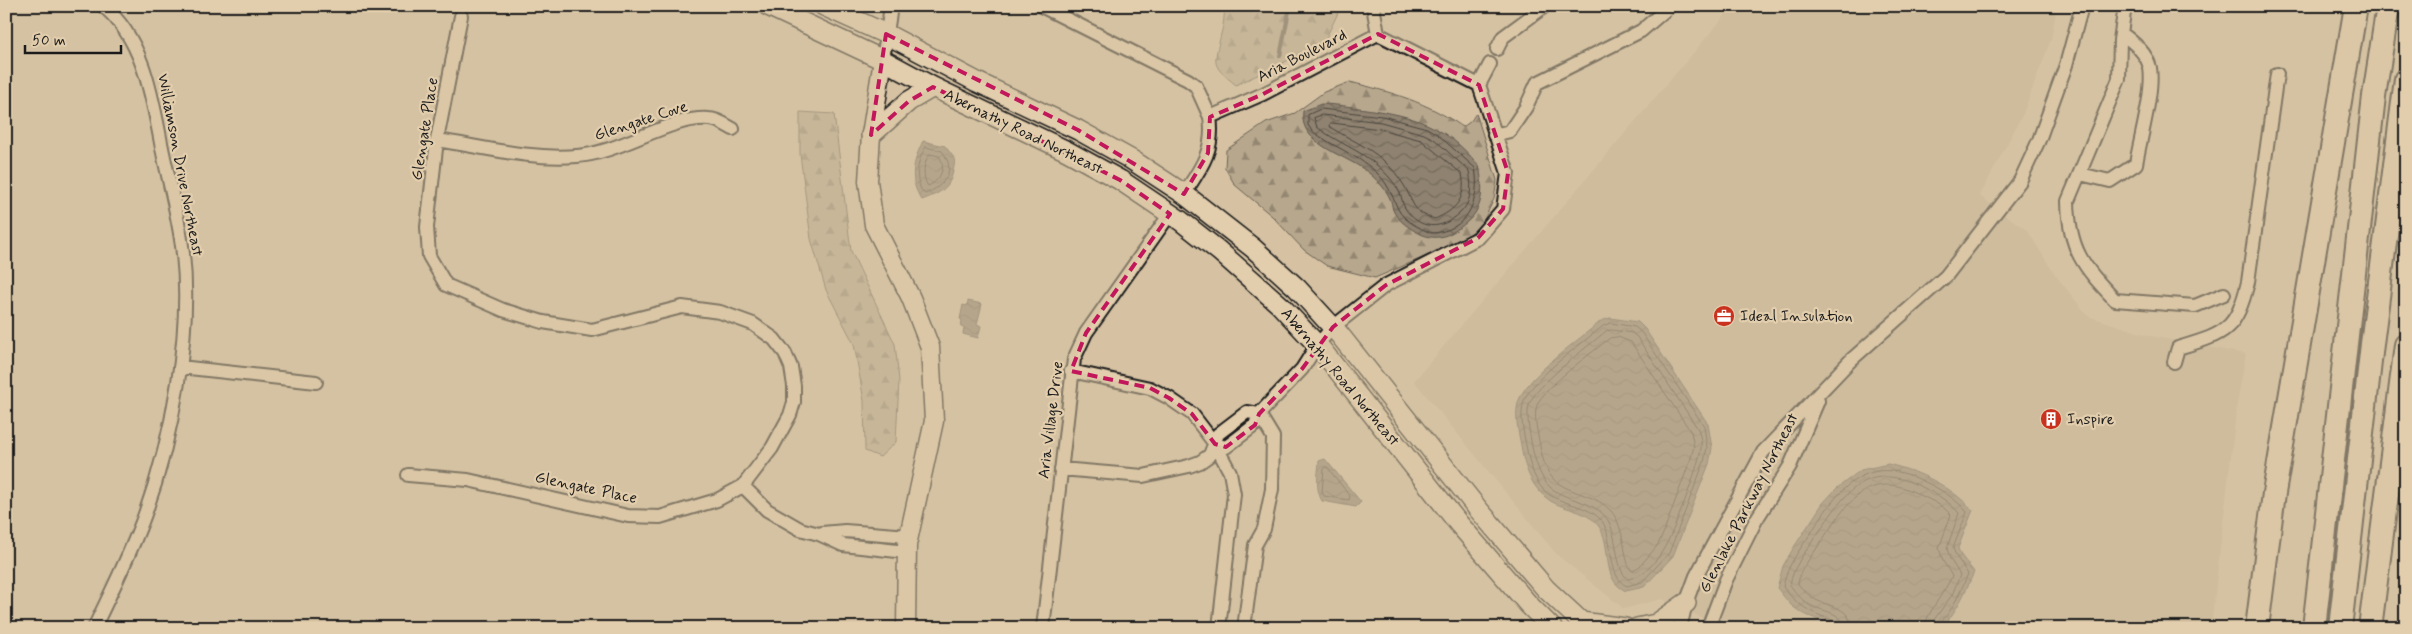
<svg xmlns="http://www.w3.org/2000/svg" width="2412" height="634" font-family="Mynerve,sans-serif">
	<defs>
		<pattern id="forest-firs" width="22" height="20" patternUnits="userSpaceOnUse" patternTransform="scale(1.25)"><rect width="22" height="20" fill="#b7a78d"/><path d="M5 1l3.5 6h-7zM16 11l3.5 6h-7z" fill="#948772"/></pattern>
		<pattern id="water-waves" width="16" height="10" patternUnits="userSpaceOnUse" patternTransform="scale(1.25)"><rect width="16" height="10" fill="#8f8270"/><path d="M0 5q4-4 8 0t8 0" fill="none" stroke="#746a5b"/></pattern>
	</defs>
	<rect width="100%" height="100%" fill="#d6c2a3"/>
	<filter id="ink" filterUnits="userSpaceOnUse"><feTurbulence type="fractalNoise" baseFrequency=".02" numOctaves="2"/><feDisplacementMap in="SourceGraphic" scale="10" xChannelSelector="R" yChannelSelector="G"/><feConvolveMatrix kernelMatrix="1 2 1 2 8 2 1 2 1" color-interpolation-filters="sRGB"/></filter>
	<g filter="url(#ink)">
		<path fill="#c6b498" d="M1733 6H2057L2051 40 2023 114 1980 196 2028 231 2054 273 2088 316 2151 336 2246 354 2237 405 2211 628H1723L1662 599 1624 609 1557 555 1414 381Z"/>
		<path fill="url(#forest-firs)" stroke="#6a6254" d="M1225 6H1338L1339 11 1323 44 1236 85C1210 64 1214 65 1221 34 1224 25 1224 15 1225 6Z
			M1350 82C1391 92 1427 102 1463 127L1471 121 1476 113 1497 180 1494 199 1483 222 1464 240 1375 278 1327 266 1304 250 1272 216 1235 185 1225 168 1226 150 1266 123 1295 113 1324 92Z
			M800 112 834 114 851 251 895 344 899 380 896 442 880 457 865 451 864 401 854 344 826 290 811 239 800 154Z"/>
		<path fill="url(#water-waves)" stroke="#61594e" d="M1321 104C1336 104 1351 107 1366 109 1415 116 1447 126 1479 166 1483 186 1485 207 1467 222 1447 239 1432 243 1410 228 1404 224 1397 218 1394 212 1392 209 1392 204 1391 201 1387 190 1378 181 1370 174 1349 155 1298 146 1303 111Z
			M923 141 945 146 955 159C952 186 946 191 922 200 908 181 913 161 923 141Z
			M968 301 982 304 977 324 981 326 978 338 963 334 964 328 961 327 962 320 960 319 963 305 967 306Z
			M1610 318 1638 322 1645 329 1708 424 1712 448 1709 464 1673 556 1644 587 1626 591C1599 579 1614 544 1597 524 1584 508 1558 510 1544 496 1530 484 1523 463 1521 445 1518 431 1514 413 1519 400 1527 376 1580 339 1601 321Z
			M1325 459 1361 502 1356 507 1322 501C1315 489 1318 475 1319 461Z
			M1888 464C1923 473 1947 484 1973 510L1958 548 1960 554 1974 572C1965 592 1957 612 1941 628 1897 628 1826 634 1792 606 1787 601 1782 594 1777 588L1783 566 1794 547 1823 503 1837 488 1861 470Z"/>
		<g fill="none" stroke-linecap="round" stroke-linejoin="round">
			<path stroke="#4a453e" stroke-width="1" d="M1321 109 1382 116 1427 128 1437 134 1475 168C1481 200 1467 232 1431 233 1419 228 1404 221 1398 209 1390 192 1389 184 1374 170 1355 154 1332 146 1312 131L1308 125V115Z
				M1322 115 1381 122 1424 134 1434 139 1469 171C1472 186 1472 202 1460 213 1441 231 1419 230 1405 208 1402 203 1402 198 1400 193 1395 183 1387 174 1378 166 1360 150 1336 142 1317 127L1314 118Z
				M1332 123 1380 129 1421 140 1462 174C1467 198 1456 210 1435 219 1413 213 1414 204 1405 187 1399 177 1392 168 1383 160 1368 147 1350 139 1333 129L1329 126Z
				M926 147 942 151C957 170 945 186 925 194 913 184 917 158 926 147Z
				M930 154 939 156C947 167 940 181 928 186 922 178 923 161 930 154Z
				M1611 323 1635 327 1641 332 1704 426 1707 447 1704 462 1669 553 1642 582 1627 586C1607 578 1614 538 1602 521 1589 505 1564 505 1548 494 1536 485 1529 464 1527 450 1524 435 1519 416 1524 401 1531 379 1584 342 1603 326Z
				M1612 330 1632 333 1637 337 1698 429C1700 435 1702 441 1701 448 1699 466 1673 535 1663 550 1655 563 1644 576 1628 579 1614 570 1619 532 1605 516 1591 500 1567 501 1551 488 1540 479 1535 460 1532 447 1530 434 1526 418 1529 405 1534 386 1589 346 1606 331Z
				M1618 337 1631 342 1691 432 1694 446 1691 458 1663 534 1657 546 1640 566 1632 571C1623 563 1626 528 1611 511 1597 495 1575 495 1558 483 1547 476 1542 458 1540 446 1538 434 1533 417 1537 405 1543 388 1594 351 1610 338Z
				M1327 467 1350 496 1349 500 1324 496 1322 492 1324 469Z
				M1838 628 1834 621C1812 613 1797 606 1783 587 1787 565 1799 551 1811 533 1839 488 1866 452 1923 481 1940 489 1954 497 1967 512L1953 548 1956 556 1968 574C1962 588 1956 602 1947 615 1943 620 1939 621 1938 628
				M1844 628C1843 611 1822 612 1810 605 1801 600 1796 593 1790 585 1793 567 1804 554 1814 539 1844 496 1863 458 1922 487 1936 494 1949 501 1959 513L1947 548 1950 559 1960 575 1952 595 1933 621 1932 628
				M1851 628C1851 607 1831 607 1816 600 1809 596 1803 590 1798 584L1800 574C1806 562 1814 553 1821 542 1845 506 1867 468 1916 493 1928 499 1942 504 1951 515L1939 548 1943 561 1952 576C1946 590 1924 618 1924 628"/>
			<path stroke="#61594e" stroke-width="4" d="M1280 56 1290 6"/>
			<g stroke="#1c1c1c" stroke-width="16">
				<path id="street" d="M1041 6 1188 80 1196 86 1210 117
					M1373 6 1378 34
					M2125 6 2120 40 2119 79 2068 201C2069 250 2083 266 2115 300L2195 306 2224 294
					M1497 49 1503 37 1545 6
					M883 60 891 6
					M1479 85 1490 64
					M1494 135 1510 131 1526 107 1537 83 1641 31 1670 6
					M437 140C483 147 531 160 577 156 621 153 670 116 709 119 717 119 726 125 733 129
					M2080 174 2110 181 2136 164C2140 139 2154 91 2150 68 2147 53 2133 42 2121 33
					M1184 194C1201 168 1215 150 1210 117L1263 94 1378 34
					M2174 362 2178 348C2224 334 2236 332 2248 282L2277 74
					M180 367 316 382
					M1071 371 1150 388 1169 398 1192 414 1215 444 1230 472 1234 494 1219 628
					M1061 469 1143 476 1189 466 1200 462 1210 455 1218 434 1247 412 1259 414 1255 425 1226 447 1215 444
					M408 475 468 480 628 516 660 517 717 500 743 486 772 448 790 415 794 402V386L791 367 785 353 774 339 753 324 720 312 682 307 592 330 543 322 503 310 446 285 429 256 427 227 437 140 461 16
					M743 486 767 510 800 529 819 534 843 545 906 552
					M822 533 845 531 909 536
					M94 628C112 590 131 553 145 514 172 439 192 333 183 254 179 217 168 179 161 143 152 96 143 38 103 6
					M1043 628 1074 359 1086 333 1170 214
					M1244 628 1255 545 1264 529 1272 489 1273 437 1259 414 1302 369 1317 345 1333 327 1386 285 1478 238 1503 209 1508 173 1479 85 1378 34
					M1680 628 1686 603 1696 576 1763 452 1851 360 1946 276 2020 181 2039 140 2066 65 2082 6
					M1708 628 1726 580 1756 520 1790 466 1818 401"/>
			</g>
			<g stroke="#1c1c1c" stroke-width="21">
				<path id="secondary" d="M883 60 871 135 868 181 874 225 911 298 930 347 934 421 907 545 906 628"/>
			</g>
			<g stroke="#1c1c1c" stroke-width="22">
				<path id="primary" d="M768 6 883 60 933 87 1067 151 1120 180 1181 221 1219 251 1280 305 1321 349 1459 524 1529 605 1552 628
					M824 6 886 34 977 82 1078 130 1132 160 1184 194 1253 248 1297 288 1339 334 1478 509 1546 589 1588 628
					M871 135 909 101 933 87
					M1581 622 1625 628
					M1637 628 1656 624 1686 603"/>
			</g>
			<g stroke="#1c1c1c" stroke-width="26">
				<path id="highway" d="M2257 628 2274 493 2356 6
					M2314 628 2374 96 2388 6
					M2340 628 2372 344 2406 79
					M2370 628 2406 345"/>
			</g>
			<use href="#street" stroke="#e2cdac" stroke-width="12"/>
			<use href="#secondary" stroke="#e2cdac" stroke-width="18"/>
			<use href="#primary" stroke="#e2cdac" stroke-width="19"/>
			<use href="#highway" stroke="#e2cdac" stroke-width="22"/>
		</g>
	</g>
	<path d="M0 0H2412V634H0ZM886 34 1078 130 1184 194 1208 153 1210 117 1263 94 1378 34 1479 85 1508 173 1503 209 1478 238 1386 285 1333 327 1302 369 1259 414 1255 425 1226 447 1215 444 1192 414 1169 398 1150 388 1071 371 1086 333 1170 214 1120 180 933 87 909 101 871 135Z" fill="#d6c2a3" fill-opacity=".55" fill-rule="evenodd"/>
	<path fill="none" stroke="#c2185b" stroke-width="4" stroke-dasharray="10 6" stroke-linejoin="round" d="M886 34 1078 130 1184 194 1208 153 1210 117 1263 94 1378 34 1479 85 1508 173 1503 209 1478 238 1386 285 1333 327 1302 369 1259 414 1255 425 1226 447 1215 444 1192 414 1169 398 1150 388 1071 371 1086 333 1170 214 1120 180 933 87 909 101 871 135Z"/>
	<defs>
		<g id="office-disc" transform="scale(1.125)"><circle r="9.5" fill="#c8321e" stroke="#e2cdac"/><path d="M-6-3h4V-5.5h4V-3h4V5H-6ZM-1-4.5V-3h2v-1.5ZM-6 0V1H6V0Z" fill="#fff"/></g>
		<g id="building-disc" transform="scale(1.125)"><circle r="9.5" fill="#c8321e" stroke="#e2cdac"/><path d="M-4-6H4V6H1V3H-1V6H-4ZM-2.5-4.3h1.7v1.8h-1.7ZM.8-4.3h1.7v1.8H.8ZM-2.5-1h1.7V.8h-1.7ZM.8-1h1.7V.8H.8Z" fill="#fff"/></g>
	</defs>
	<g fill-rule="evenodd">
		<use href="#office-disc" x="1724" y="316"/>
		<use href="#building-disc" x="2051" y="419"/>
	</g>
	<g text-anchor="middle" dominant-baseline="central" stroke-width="4.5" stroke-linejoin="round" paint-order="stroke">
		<g font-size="16" fill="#1c1c1c" stroke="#e2cdac">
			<text transform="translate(1302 56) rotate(-27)">Aria Boulevard</text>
			<text transform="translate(641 121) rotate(-18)">Glengate Cove</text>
			<text transform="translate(425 129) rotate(-81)">Glengate Place</text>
			<text transform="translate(1023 132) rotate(26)">Abernathy Road Northeast</text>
			<text transform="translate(180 165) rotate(79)">Williamson Drive Northeast</text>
			<text transform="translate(1340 377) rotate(50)">Abernathy Road Northeast</text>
			<text transform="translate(1051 420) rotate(-83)">Aria Village Drive</text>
			<text transform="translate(586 488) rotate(12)">Glengate Place</text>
			<text transform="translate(1749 503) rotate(-63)">Glenlake Parkway Northeast</text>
		</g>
		<g font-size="16" fill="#1c1c1c" stroke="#e2cdac" text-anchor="start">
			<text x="1740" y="316">Ideal Insulation</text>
			<text x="2067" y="419">Inspire</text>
		</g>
	</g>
	<rect width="2412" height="634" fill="none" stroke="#e2cdac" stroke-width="25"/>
	<rect x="12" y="12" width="2387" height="609" fill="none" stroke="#1c1c1c" stroke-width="2" filter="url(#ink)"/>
	<path d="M25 45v8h96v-8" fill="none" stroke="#1c1c1c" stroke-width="2.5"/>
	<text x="32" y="45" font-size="15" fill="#1c1c1c" stroke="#e2cdac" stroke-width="4" paint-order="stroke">50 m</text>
</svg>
